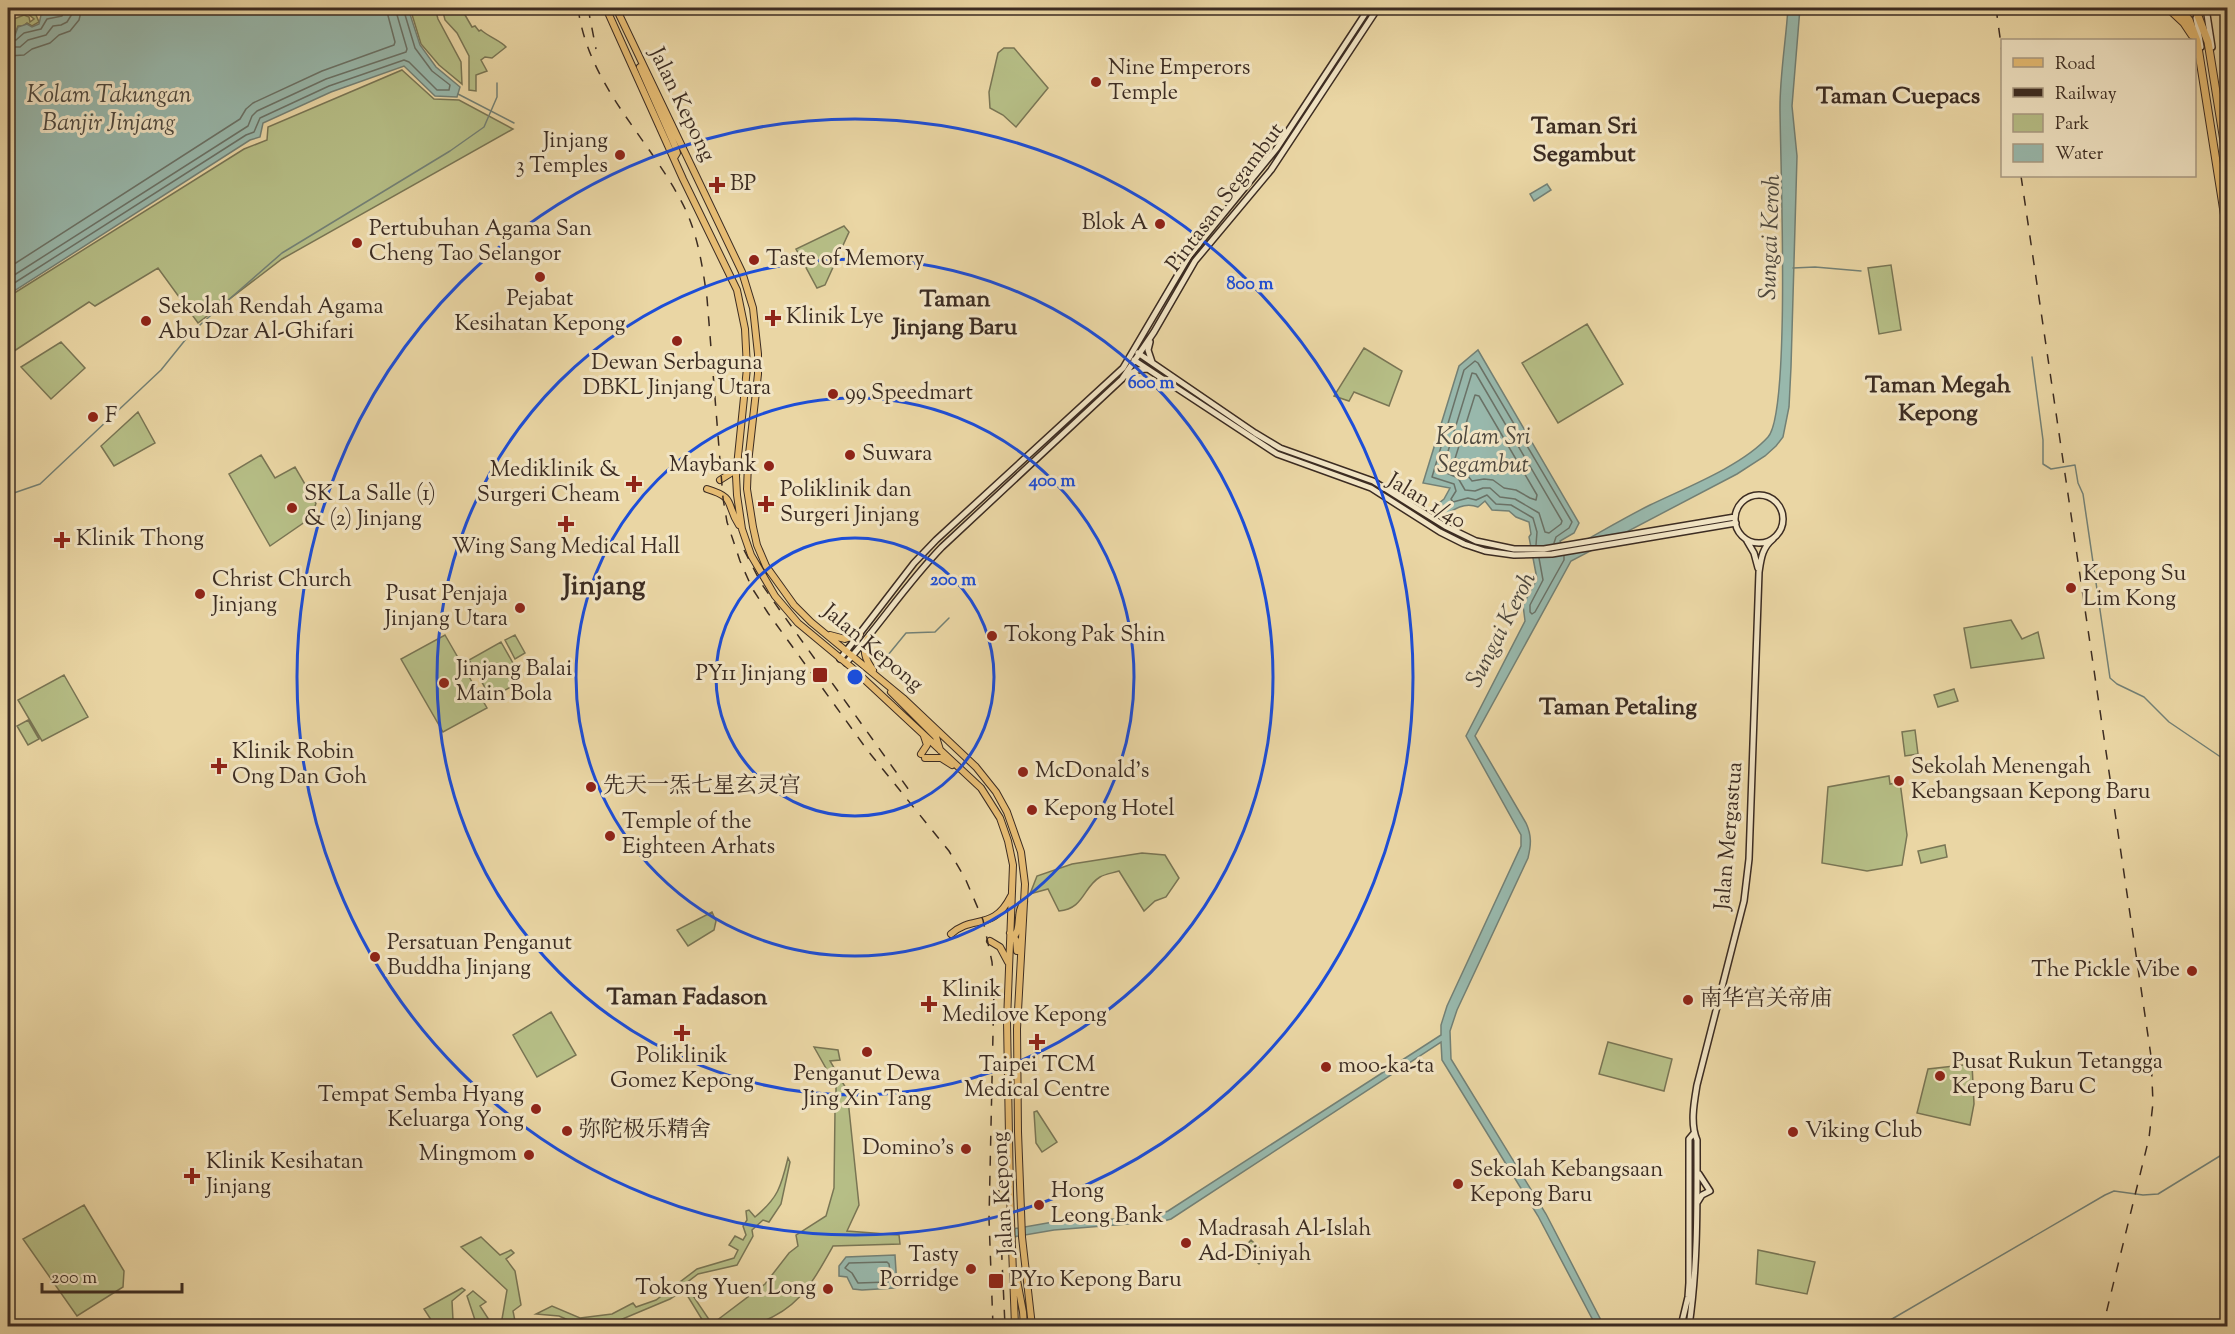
<svg xmlns="http://www.w3.org/2000/svg" width="2235" height="1334" font-family="'Sorts Mill Goudy','Noto Serif SC',serif">
	<rect width="100%" height="100%" fill="#ead6a4"/>
	<filter id="stains"><feTurbulence type="fractalNoise" baseFrequency=".00333" numOctaves="4"/><feColorMatrix values="0 0 0 0 .2 0 0 0 0 .09 0 0 0 0 .02 0 0 0 .5 -.17"/></filter>
	<radialGradient id="worn" r=".72"><stop offset=".6" stop-color="#630" stop-opacity="0"/><stop offset="1" stop-color="#630" stop-opacity=".3"/></radialGradient>
	<path fill="#b6be86" stroke="#797554" stroke-width="1.5" d="M19 8H38L36 15 39 22 32 26 27 23 23 26H18L15 34H11L8 28V18L14 19 24 15 29 17 30 22 34 19 27 13 20 12Z
		M410 8H435L438 19 461 62 462 84 439 65 421 44Z
		M442 8H461L472 27 475 26 479 31 481 30C489 37 501 41 506 47L492 58 485 57 481 60 487 71 476 75V91L469 90V56L457 33 445 20Z
		M1004 48H1014L1048 88 1016 127 1003 115 990 108 989 92 998 53Z
		M402 70 434 99 459 100 513 129 282 259 198 323 158 268 95 306 89 302 8 355V297L244 149 267 140 268 127Z
		M844 226 849 232 825 285 817 288 796 249Z
		M1891 265 1901 330 1879 334 1868 268Z
		M1587 324 1623 384 1558 423 1522 363Z
		M61 342 85 368 51 399 21 367Z
		M1364 348 1402 371 1389 406 1354 392 1349 401 1334 396Z
		M138 412 155 443 114 466 101 446Z
		M261 455 275 478 295 467 316 503 312 517 270 546 229 474Z
		M2011 620 2022 639 2038 632 2044 658 1971 668 1964 628Z
		M445 635 487 708 443 732 401 659Z
		M515 635 525 653 515 659 505 640Z
		M501 642 518 672 512 676 516 684 491 698 469 660Z
		M64 675 88 717 42 741 18 700Z
		M1954 689 1958 701 1938 707 1934 695Z
		M28 720 39 739 28 745 17 726Z
		M1915 730 1918 754 1905 756 1902 732Z
		M1889 776 1890 784 1900 782 1907 835 1902 865 1867 871 1822 863 1828 787Z
		M1945 845 1947 857 1921 863 1918 851Z
		M1142 853 1165 855 1179 878 1166 897 1155 901 1144 911 1119 871C1113 873 1105 874 1100 877 1083 887 1084 909 1059 911L1048 889 1030 894 1037 876 1072 864Z
		M712 912 716 921 714 930 688 946 677 930Z
		M551 1012 576 1055 537 1077 513 1035Z
		M1608 1042 1672 1059 1664 1091 1599 1074Z
		M814 1047 838 1050 840 1060 830 1061 847 1090 859 1205 847 1231 899 1235 900 1244 833 1246C810 1287 796 1313 749 1326 738 1329 717 1327 706 1326L684 1290 670 1299 613 1323 582 1326 559 1316 536 1314 552 1306 580 1318 612 1314 633 1303 636 1307 656 1300 697 1269 734 1258 738 1250 729 1245 735 1236 743 1240 746 1235 743 1226 747 1220 746 1211 749 1210 755 1217C778 1198 781 1187 788 1158L790 1162 781 1204 769 1222 763 1220 752 1230 753 1236 737 1265 698 1274 685 1284 712 1324 765 1284 789 1253 798 1246 796 1235 826 1216 834 1188 835 1111 826 1100 836 1097V1086Z
		M1972 1064 1974 1104 1970 1125 1917 1113 1928 1069Z
		M1037 1111 1057 1142 1042 1152 1036 1143 1034 1112Z
		M84 1205 124 1271 123 1287 77 1316 23 1239Z
		M481 1237 500 1255 511 1250 514 1253 506 1259 515 1271 521 1305 513 1311 516 1326H495L501 1325 507 1290 461 1247Z
		M1251 1240 1267 1255 1259 1264 1243 1249Z
		M1758 1250 1815 1262 1807 1294 1756 1284Z
		M462 1288 465 1290 452 1301 453 1320 461 1326H435L424 1309Z
		M473 1291 486 1302 480 1306 493 1326H477L467 1296Z"/>
	<path fill="#98b8ac" stroke="#738075" stroke-width="1.5" d="M60 8H408L420 45 436 67 460 87 457 97 435 96 404 66 331 92 263 123 260 137 250 140 8 295V30L11 34 15 35 18 27 27 24 32 27 39 24 41 15 48 12H58Z
		M1788 8H1800L1792 106 1797 156 1791 367 1789 407 1783 437 1776 446 1765 456 1737 474 1571 561 1475 736 1526 823C1532 836 1531 845 1528 858L1457 1010 1450 1031 1451 1059 1546 1214 1604 1326H1596L1538 1216 1442 1060 1441 1042 1171 1219 1164 1221 1054 1230 1007 1238V1230L1053 1222 1154 1217 1168 1211 1441 1035V1025L1447 1006 1521 846V835L1466 736 1525 621 1523 605 1537 579 1529 537 1531 534 1529 522 1516 517 1509 511 1492 510 1485 501 1478 507C1464 502 1454 509 1442 517L1434 507 1444 499 1450 488 1423 483 1459 366 1478 350 1579 523 1574 533 1560 541 1566 551C1594 536 1622 519 1650 505 1685 488 1742 466 1768 437 1791 412 1780 156 1780 107 1780 74 1786 40 1788 8Z
		M1547 184 1551 190 1534 201 1530 194Z
		M895 1255 897 1287 895 1288 862 1290 853 1289 847 1277 839 1276V1266L846 1257Z"/>
	<g fill="none" stroke-linecap="round" stroke-linejoin="round">
		<path stroke="#6a7267" stroke-width="1.5" d="M8 39 16 40 24 33 41 29 47 19 62 16 65 8
			M8 47H20L28 40 46 35 53 26 61 25 67 22 72 14 73 8
			M8 56 24 55 32 49 50 43 59 35 70 31 79 20 82 8
			M8 268 240 119 246 109 253 103 322 71 394 45 395 42 386 8
			M8 279 248 126 252 116 257 111 326 79 406 52 407 49 395 8
			M8 287 246 135 254 132 260 118 329 86 404 60 409 62 437 90H449L450 85 432 71 415 48 403 8
			M1472 373 1476 374 1562 521 1561 524 1549 533 1545 532 1539 513 1515 499 1500 497 1490 488H1483L1475 491 1465 490 1458 478 1442 471Z
			M1475 395 1479 396 1537 495 1536 500 1530 498 1516 490 1504 488 1493 480 1484 479 1472 481 1464 471 1453 465Z
			M1536 545 1537 532 1533 518 1511 505 1496 504 1487 495 1476 500 1468 498 1453 502 1451 499 1456 491 1454 484 1432 477 1464 370 1475 361 1478 363 1572 522 1569 528 1556 537 1554 543
			M1539 558 1543 580 1530 605V612L1532 614 1535 612 1564 560V556
			M887 1262 889 1264 891 1279 888 1282 858 1283 852 1273 845 1268 849 1263Z"/>
		<path stroke="#738075" stroke-width="1.5" d="M458 94 514 123
			M1793 268 1815 267 1861 271
			M2032 357 2043 440V464L2051 469 2075 465 2078 483 2083 494 2110 678 2117 684 2144 697 2169 722 2228 762
			M8 495 40 484 161 370 186 339 201 324 282 253 450 151 484 127 497 97V83
			M879 666 906 633 935 632 949 618
			M1880 1326 2105 1195 2114 1191 2143 1195 2158 1194 2228 1151"/>
		<g stroke="#3c2c22" stroke-width="8">
			<path id="secondary" d="M2206 8 2212 47
				M2196 18 2201 47
				M1150 342 1148 350 1152 362
				M1138 353 1255 433 1280 448 1373 481 1445 526 1476 541 1514 549H1544L1735 517
				M1134 360 1277 454 1371 488 1440 532 1464 544 1485 551 1514 555 1552 554 1736 523
				M1126 376 1137 370 1147 369
				M1735 519a24 24 0 1 1 48 0a24 24 0 1 1-48 0Z
				M1747 541 1754 553 1758 568
				M840 659 914 563 936 540 1123 368 1189 256 1277 148 1369 8
				M846 663C879 626 907 583 942 547L1122 379 1154 332 1195 261 1271 170 1378 8
				M1697 1203 1702 1195 1710 1191 1699 1174
				M1681 1326 1688 1297 1689 1283V1139L1694 1133
				M1689 1326C1698 1265 1697 1202 1697 1140 1690 1124 1694 1103 1697 1085L1744 901 1749 859 1759 572C1761 559 1762 548 1773 539"/>
		</g>
		<g stroke="#3c2c22" stroke-width="8">
			<path id="primary" d="M606 8 683 179 737 290 745 329 747 368 736 476 737 495 742 529 751 555 775 596 798 623 851 667 981 788 1000 818 1008 841 1013 865 1007 1021 1010 1194 1015 1326
				M616 8 742 272 753 308 758 354V374L748 463 747 489 753 527 757 545 766 566 794 605 811 622 903 698 976 767 996 792 1007 812 1021 852 1025 884 1017 1029 1018 1132 1022 1237 1032 1326
				M640 67 675 146 677 153 674 158
				M720 480 731 473 737 465
				M707 489C737 498 725 504 739 525
				M830 635 845 639 860 634
				M868 638C862 651 865 659 873 670
				M891 692 936 737 940 750
				M921 754 927 745 924 736
				M925 758H941L952 765
				M1010 933 1016 940 1017 951
				M951 934C973 914 993 932 1011 896
				M1012 939C1023 929 1015 913 1024 902
				M990 941 1000 947 1008 962
				M1017 1280 1023 1312 1024 1326"/>
		</g>
		<g stroke="#3c2c22" stroke-width="9">
			<path id="highway" d="M2168 8 2184 23 2192 35
				M2179 8 2189 20 2197 41 2228 237
				M2195 8 2208 42 2228 166"/>
		</g>
		<use href="#secondary" stroke="#f1e4c4" stroke-width="5"/>
		<use href="#primary" stroke="#e5bb72" stroke-width="6"/>
		<use href="#highway" stroke="#e5bb72" stroke-width="7"/>
		<path stroke="#3c2c22" stroke-width="1.5" stroke-dasharray="10 10" stroke-linecap="butt" d="M578 8C588 83 644 133 679 197 697 228 702 263 707 298L723 498 727 522 740 561 752 588 768 613 868 751 949 851 965 878 983 920 992 962 994 987 989 1219 993 1326
			M588 8 596 49
			M1996 8 2002 52
			M2021 176 2151 1056 2153 1103 2149 1138 2103 1326
			M744 550 761 583 779 609 909 790
			M997 1150 1005 1326"/>
	</g>
	<g fill="none" stroke="#1d4ed8" stroke-width="3">
		<circle cx="855" cy="677" r="139"/>
		<circle cx="855" cy="677" r="279"/>
		<circle cx="855" cy="677" r="418"/>
		<circle cx="855" cy="677" r="558"/>
	</g>
	<g fill="#8f2418" stroke="#f1e4c4" stroke-width="2">
		<circle cx="1096" cy="82" r="6"/>
		<circle cx="620" cy="155" r="6"/>
		<path d="M714 176h6v6h6v6h-6v6h-6v-6h-6v-6h6z"/>
		<circle cx="1160" cy="224" r="6"/>
		<circle cx="357" cy="243" r="6"/>
		<circle cx="754" cy="260" r="6"/>
		<circle cx="540" cy="277" r="6"/>
		<path d="M770 309h6v6h6v6h-6v6h-6v-6h-6v-6h6z"/>
		<circle cx="146" cy="321" r="6"/>
		<circle cx="677" cy="341" r="6"/>
		<circle cx="833" cy="394" r="6"/>
		<circle cx="93" cy="417" r="6"/>
		<circle cx="850" cy="455" r="6"/>
		<circle cx="769" cy="466" r="6"/>
		<path d="M631 475h6v6h6v6h-6v6h-6v-6h-6v-6h6z"/>
		<path d="M763 495h6v6h6v6h-6v6h-6v-6h-6v-6h6z"/>
		<circle cx="292" cy="508" r="6"/>
		<path d="M563 515h6v6h6v6h-6v6h-6v-6h-6v-6h6z"/>
		<path d="M59 531h6v6h6v6h-6v6h-6v-6h-6v-6h6z"/>
		<circle cx="2071" cy="588" r="6"/>
		<circle cx="200" cy="594" r="6"/>
		<circle cx="520" cy="608" r="6"/>
		<circle cx="992" cy="636" r="6"/>
		<rect x="812" y="667" width="16" height="16" rx="3"/>
		<circle cx="444" cy="683" r="6"/>
		<path d="M216 757h6v6h6v6h-6v6h-6v-6h-6v-6h6z"/>
		<circle cx="1023" cy="772" r="6"/>
		<circle cx="1899" cy="781" r="6"/>
		<circle cx="591" cy="787" r="6"/>
		<circle cx="1032" cy="810" r="6"/>
		<circle cx="610" cy="836" r="6"/>
		<circle cx="375" cy="957" r="6"/>
		<circle cx="2192" cy="971" r="6"/>
		<circle cx="1688" cy="1000" r="6"/>
		<path d="M926 995h6v6h6v6h-6v6h-6v-6h-6v-6h6z"/>
		<path d="M679 1024h6v6h6v6h-6v6h-6v-6h-6v-6h6z"/>
		<path d="M1034 1033h6v6h6v6h-6v6h-6v-6h-6v-6h6z"/>
		<circle cx="867" cy="1052" r="6"/>
		<circle cx="1326" cy="1067" r="6"/>
		<circle cx="1940" cy="1076" r="6"/>
		<circle cx="536" cy="1109" r="6"/>
		<circle cx="567" cy="1131" r="6"/>
		<circle cx="1793" cy="1132" r="6"/>
		<circle cx="966" cy="1149" r="6"/>
		<circle cx="529" cy="1155" r="6"/>
		<path d="M189 1167h6v6h6v6h-6v6h-6v-6h-6v-6h6z"/>
		<circle cx="1458" cy="1184" r="6"/>
		<circle cx="1039" cy="1205" r="6"/>
		<circle cx="1186" cy="1243" r="6"/>
		<circle cx="971" cy="1269" r="6"/>
		<rect x="988" y="1273" width="16" height="16" rx="3"/>
		<circle cx="828" cy="1289" r="6"/>
	</g>
	<g text-anchor="middle" dominant-baseline="central" stroke-width="6" stroke-linejoin="round" paint-order="stroke">
		<g font-size="22" fill="#3c2c22" stroke="#f1e4c4" text-anchor="start">
			<text x="1108" y="69">Nine Emperors<tspan x="1108" dy="25">Temple</tspan></text>
			<text x="608" y="142" text-anchor="end">Jinjang<tspan x="608" dy="25">3 Temples</tspan></text>
			<text x="730" y="185">BP</text>
			<text x="1148" y="224" text-anchor="end">Blok A</text>
			<text x="369" y="230">Pertubuhan Agama San<tspan x="369" dy="25">Cheng Tao Selangor</tspan></text>
			<text x="766" y="260">Taste of Memory</text>
			<text x="540" y="300" text-anchor="middle">Pejabat<tspan x="540" dy="25">Kesihatan Kepong</tspan></text>
			<text x="158" y="308">Sekolah Rendah Agama<tspan x="158" dy="25">Abu Dzar Al-Ghifari</tspan></text>
			<text x="786" y="318">Klinik Lye</text>
			<text x="677" y="364" text-anchor="middle">Dewan Serbaguna<tspan x="677" dy="25">DBKL Jinjang Utara</tspan></text>
			<text x="845" y="394">99 Speedmart</text>
			<text x="105" y="417">F</text>
			<text x="862" y="455">Suwara</text>
			<text x="757" y="466" text-anchor="end">Maybank</text>
			<text x="620" y="471" text-anchor="end">Mediklinik &amp;<tspan x="620" dy="25">Surgeri Cheam</tspan></text>
			<text x="780" y="491">Poliklinik dan<tspan x="780" dy="25">Surgeri Jinjang</tspan></text>
			<text x="304" y="495">SK La Salle (1)<tspan x="304" dy="25">&amp; (2) Jinjang</tspan></text>
			<text x="76" y="540">Klinik Thong</text>
			<text x="566" y="548" text-anchor="middle">Wing Sang Medical Hall</text>
			<text x="2083" y="575">Kepong Su<tspan x="2083" dy="25">Lim Kong</tspan></text>
			<text x="212" y="581">Christ Church<tspan x="212" dy="25">Jinjang</tspan></text>
			<text x="508" y="595" text-anchor="end">Pusat Penjaja<tspan x="508" dy="25">Jinjang Utara</tspan></text>
			<text x="1004" y="636">Tokong Pak Shin</text>
			<text x="456" y="670">Jinjang Balai<tspan x="456" dy="25">Main Bola</tspan></text>
			<text x="806" y="675" text-anchor="end">PY11 Jinjang</text>
			<text x="232" y="753">Klinik Robin<tspan x="232" dy="25">Ong Dan Goh</tspan></text>
			<text x="1911" y="768">Sekolah Menengah<tspan x="1911" dy="25">Kebangsaan Kepong Baru</tspan></text>
			<text x="1035" y="772">McDonald's</text>
			<text x="603" y="787">先天一炁七星玄灵宫</text>
			<text x="1044" y="810">Kepong Hotel</text>
			<text x="622" y="823">Temple of the<tspan x="622" dy="25">Eighteen Arhats</tspan></text>
			<text x="387" y="944">Persatuan Penganut<tspan x="387" dy="25">Buddha Jinjang</tspan></text>
			<text x="2180" y="971" text-anchor="end">The Pickle Vibe</text>
			<text x="942" y="991">Klinik<tspan x="942" dy="25">Medilove Kepong</tspan></text>
			<text x="1700" y="1000">南华宫关帝庙</text>
			<text x="682" y="1057" text-anchor="middle">Poliklinik<tspan x="682" dy="25">Gomez Kepong</tspan></text>
			<text x="1952" y="1063">Pusat Rukun Tetangga<tspan x="1952" dy="25">Kepong Baru C</tspan></text>
			<text x="1037" y="1066" text-anchor="middle">Taipei TCM<tspan x="1037" dy="25">Medical Centre</tspan></text>
			<text x="1338" y="1067">moo-ka-ta</text>
			<text x="867" y="1075" text-anchor="middle">Penganut Dewa<tspan x="867" dy="25">Jing Xin Tang</tspan></text>
			<text x="524" y="1096" text-anchor="end">Tempat Semba Hyang<tspan x="524" dy="25">Keluarga Yong</tspan></text>
			<text x="579" y="1131">弥陀极乐精舍</text>
			<text x="1805" y="1132">Viking Club</text>
			<text x="954" y="1149" text-anchor="end">Domino's</text>
			<text x="517" y="1155" text-anchor="end">Mingmom</text>
			<text x="206" y="1163">Klinik Kesihatan<tspan x="206" dy="25">Jinjang</tspan></text>
			<text x="1470" y="1171">Sekolah Kebangsaan<tspan x="1470" dy="25">Kepong Baru</tspan></text>
			<text x="1051" y="1192">Hong<tspan x="1051" dy="25">Leong Bank</tspan></text>
			<text x="1198" y="1230">Madrasah Al-Islah<tspan x="1198" dy="25">Ad-Diniyah</tspan></text>
			<text x="959" y="1256" text-anchor="end">Tasty<tspan x="959" dy="25">Porridge</tspan></text>
			<text x="1010" y="1281">PY10 Kepong Baru</text>
			<text x="816" y="1289" text-anchor="end">Tokong Yuen Long</text>
		</g>
		<g font-size="22" fill="#3c2c22" stroke="#f1e4c4">
			<text transform="translate(681 105) rotate(64)">Jalan Kepong</text>
			<text transform="translate(1226 198) rotate(-53)">Pintasan Segambut</text>
			<text transform="translate(1426 502) rotate(31)">Jalan 1/40</text>
			<text transform="translate(872 649) rotate(40)">Jalan Kepong</text>
			<text transform="translate(1730 836) rotate(-85)">Jalan Mergastua</text>
			<text transform="translate(1004 1193) rotate(-93)">Jalan Kepong</text>
		</g>
		<g font-size="24" font-style="italic" fill="#4e483e" stroke="#f1e4c4">
			<text x="109" y="96">Kolam Takungan<tspan x="109" dy="28">Banjir Jinjang</tspan></text>
			<text transform="translate(1771 237) rotate(-88)">Sungai Keroh</text>
			<text x="1483" y="438">Kolam Sri<tspan x="1483" dy="28">Segambut</tspan></text>
			<text transform="translate(1502 630) rotate(-63)">Sungai Keroh</text>
		</g>
		<g font-size="24" font-weight="bold" fill="#3c2c22" stroke="#f1e4c4">
			<text x="1898" y="97">Taman Cuepacs</text>
			<text x="1584" y="127">Taman Sri<tspan x="1584" dy="28">Segambut</tspan></text>
			<text x="955" y="300">Taman<tspan x="955" dy="28">Jinjang Baru</tspan></text>
			<text x="1938" y="386">Taman Megah<tspan x="1938" dy="28">Kepong</tspan></text>
			<text x="1618" y="708">Taman Petaling</text>
			<text x="687" y="998">Taman Fadason</text>
		</g>
		<g font-size="28" font-weight="bold" fill="#3c2c22" stroke="#f1e4c4">
			<text x="604" y="587">Jinjang</text>
		</g>
	</g>
	<circle cx="855" cy="677" r="9" fill="#1d4ed8" stroke="#f1e4c4" stroke-width="3"/>
	<g font-size="18" text-anchor="middle" font-weight="bold" fill="#1d4ed8" stroke="#f1e4c4" stroke-width="6" stroke-linejoin="round" paint-order="stroke">
		<text x="1250" y="289">800 m</text>
		<text x="1151" y="388">600 m</text>
		<text x="1052" y="486">400 m</text>
		<text x="953" y="585">200 m</text>
	</g>
	<rect width="2235" height="1334" fill="none" stroke="#ead6a4" stroke-width="30"/>
	<rect x="9" y="9" width="2217" height="1316" fill="none" stroke="#3c2c22" stroke-width="3"/>
	<rect x="15" y="15" width="2205" height="1304" fill="none" stroke="#3c2c22" stroke-width="1.5"/>
	<rect x="2001" y="39" width="195" height="138" fill="#f1e4c4" stroke="#a99a83" stroke-width="1.5"/>
	<rect x="2013" y="58" width="30" height="9" fill="#e5bb72" stroke="#a99a83" stroke-width="1.5"/>
	<text x="2055" y="69" font-size="18" fill="#3c2c22">Road</text>
	<rect x="2013" y="88" width="30" height="9" fill="#3c2c22" stroke="#a99a83" stroke-width="1.5"/>
	<text x="2055" y="99" font-size="18" fill="#3c2c22">Railway</text>
	<rect x="2013" y="114" width="30" height="18" fill="#b6be86" stroke="#a99a83" stroke-width="1.5"/>
	<text x="2055" y="129" font-size="18" fill="#3c2c22">Park</text>
	<rect x="2013" y="144" width="30" height="18" fill="#98b8ac" stroke="#a99a83" stroke-width="1.5"/>
	<text x="2055" y="159" font-size="18" fill="#3c2c22">Water</text>
	<path d="M42 1283v9h140v-9" fill="none" stroke="#3c2c22" stroke-width="3"/>
	<text x="51" y="1283" font-size="18" fill="#3c2c22" stroke="#f1e4c4" stroke-width="4.5" paint-order="stroke">200 m</text>
	<rect width="100%" height="100%" filter="url(#stains)"/>
	<rect width="100%" height="100%" fill="url(#worn)"/>
</svg>
